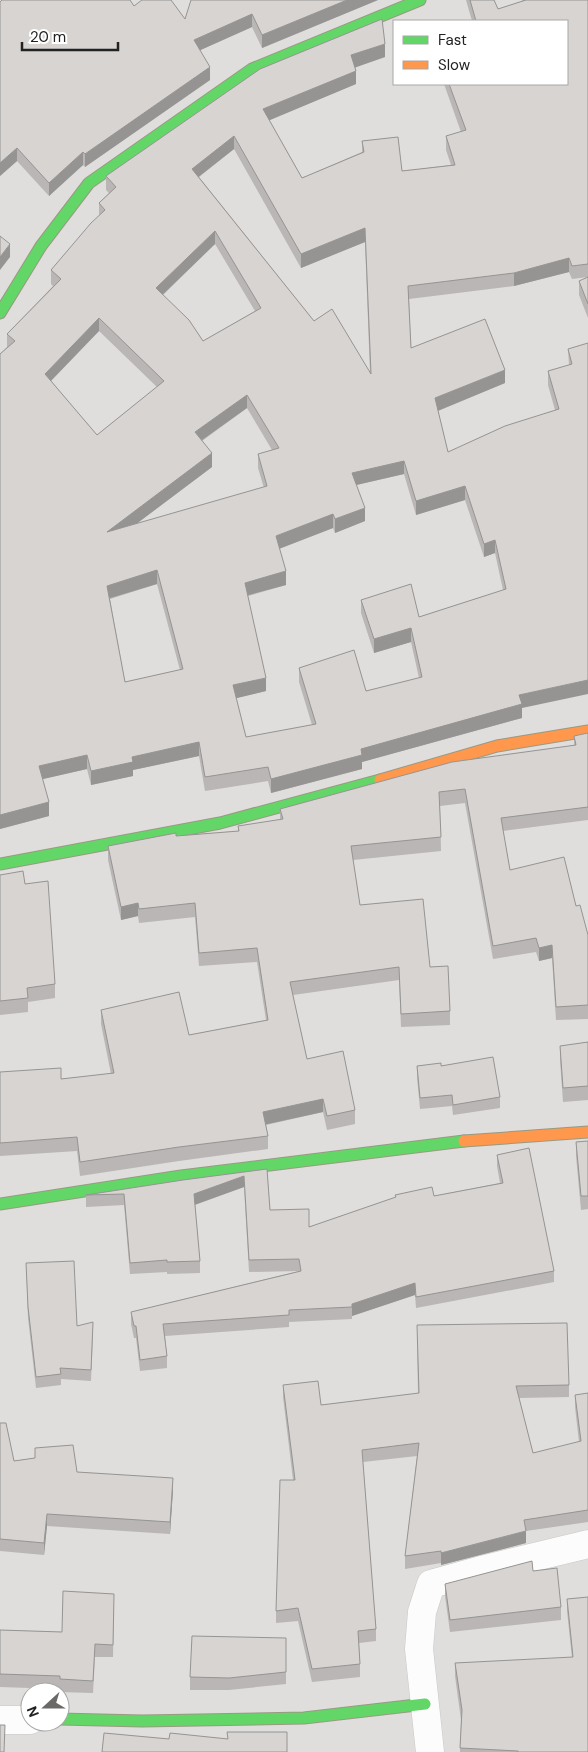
<svg xmlns="http://www.w3.org/2000/svg" width="588" height="1752" font-family="'DM Sans',sans-serif">
	<rect width="100%" height="100%" fill="#f0eeeb"/>
	<path fill="#dfdedc" fill-rule="evenodd" d="M0 0H588V1752H0ZM394 21H567V84H394ZM30 1692H60V1722H30Z"/>
	<g fill="none" stroke-linecap="round" stroke-linejoin="round">
		<g stroke="#c9c8c7" stroke-width="29">
			<path id="street" d="M0 1720H30
				M430 1752 419 1649 422 1612 431 1584 485 1569 588 1544"/>
		</g>
		<g stroke="#999a82" stroke-width="13">
			<path id="fast" d="M0 313 41 246 89 183 252 69 420 0
				M0 864 220 823 380 780
				M0 1204 181 1176 464 1141
				M60 1719 142 1721 304 1718 425 1704"/>
		</g>
		<g stroke="#999a82" stroke-width="13">
			<path id="slow" d="M380 780 497 746 588 731
				M464 1141 588 1132"/>
		</g>
		<use href="#street" stroke="#fdfcfc" stroke-width="28"/>
		<use href="#fast" stroke="#63d668" stroke-width="11"/>
		<use href="#slow" stroke="#ff974d" stroke-width="11"/>
	</g>
	<path fill="#b9b6b5" fill-rule="evenodd" d="M378 0 262 48 252 27 200 50 210 80 85 167 83 165 49 196 17 161 0 176V2L134 6 185 19Z
		M466 0H494L498 9 522 1V0H588V318L579 295V281L588 277 572 279 569 272 514 286 409 299 411 348 505 383 438 411 448 452 555 410 548 385V371L569 365 568 349 588 343 522 708V718L362 762V769L271 793 268 781 205 791 199 756 133 770V776L91 785 87 769 42 779 49 816 0 829V354L7 347V334L53 286 51 284V270L99 216V203L109 193 106 190V176L260 69 385 57 355 67 356 84 269 120 302 178 362 152V141L402 171 451 165 446 150V136L461 132 444 84H567V21H472ZM234 149 301 268 365 242 370 373 314 321 199 177ZM215 244 255 311 203 341 163 295ZM99 331 157 387 97 435 51 381ZM247 408 272 450 258 454V468L264 488 136 524 212 467 202 441ZM404 474 416 515 465 500 484 557 495 553 503 590 419 617 361 600V613L374 653 411 642 419 678 366 691 299 668V682L312 725 246 737 236 698 266 691 248 596 286 585 279 549 333 528 335 533 365 521 356 485ZM157 584 180 670 125 682 110 599Z
		M588 733V820L503 831 510 870 576 906 588 935V1019L556 1020 552 958 539 961 536 952 493 959 465 803 440 806 441 851 353 860 360 905 430 967 450 1011V1025L401 1027 399 980 293 995 307 1059 355 1110V1124L327 1130 323 1112 266 1125 268 1136V1149L179 1161 80 1176 77 1151 0 1156V1072L61 1079 111 1074 101 1024V1010L189 1035 266 1020 257 962 199 966 195 917 139 923 138 916 121 920 108 860V846L176 836 238 831V826L280 820V809L574 746V736Z
		M0 875 25 884 55 984V998L28 1002V1012L0 1015Z
		M588 1042V1100L563 1102 560 1060V1046Z
		M417 1066H441L500 1097V1108L453 1115 452 1106 420 1109 417 1077Z
		M588 1141V1209L581 1210 576 1156V1142Z
		M497 1155 554 1271V1282L416 1308 415 1295 352 1316V1319L289 1322V1327L165 1336 167 1356V1368L140 1371 136 1338H134L131 1324V1312L299 1271 249 1272 244 1187 195 1205 200 1261V1273L167 1274V1272L130 1274 124 1205 86 1207V1195L267 1169 270 1210 309 1227 395 1198V1195L434 1196 500 1183 497 1166Z
		M26 1263 77 1326 93 1334 91 1381 61 1379V1385L36 1388 28 1318Z
		M417 1338 569 1385V1397L519 1398 533 1453 579 1442 575 1407V1395L588 1393V1522L526 1531V1543L441 1565V1563L405 1569V1556L417 1456 363 1462 376 1629V1641L359 1643 360 1664V1677L312 1682 298 1621 276 1623V1611L293 1480 283 1397V1385L321 1405 418 1394Z
		M0 1423 14 1461 35 1458V1448L77 1472 173 1490 170 1534 47 1526 44 1555 0 1551Z
		M533 1571 561 1607V1620L450 1632 445 1596V1584Z
		M567 1599 588 1752H460L461 1720 455 1676V1663L572 1658 567 1611Z
		M114 1606 113 1657H95L93 1693 60 1692V1689L0 1687V1630L62 1632Z
		M286 1638V1684L229 1690H190V1677Z"/>
	<path fill="#969493" d="M347 0H378L262 48V35Z
		M252 14V27L194 53V40Z
		M385 44V57L351 69V55Z
		M210 67V80L85 167V154Z
		M356 71V84L263 123V109Z
		M234 136V149L192 182V169Z
		M17 148V161L0 176V163Z
		M83 152V165L49 196V183Z
		M365 228V242L301 268V254Z
		M215 231V244L156 301V288Z
		M10 244V257L0 270V257Z
		M569 258V272L514 286V273Z
		M99 318V331L45 387V374Z
		M505 370V383L435 412V398Z
		M247 395V408L195 445V432Z
		M212 453V467L107 546V532Z
		M404 461V474L352 486V473Z
		M465 486V500L416 515V501Z
		M365 508V521L335 533V519Z
		M333 514V528L276 550V536Z
		M495 540V553L484 557V544Z
		M157 570V584L107 599V586Z
		M286 571V585L245 596V583Z
		M411 628V642L374 653V639Z
		M266 678V691L233 699V685Z
		M588 680V694L522 708V718L362 762V769L271 793V779L519 695Z
		M199 742V756L133 770V776L91 785V771L132 757Z
		M87 755V769L39 780V766Z
		M49 802V816L0 829V815Z
		M138 903V916L121 920V907Z
		M552 945V958L539 961V948Z
		M323 1099V1112L263 1125V1112Z
		M244 1176V1187L194 1205V1194Z
		M415 1283V1295L352 1316V1304Z
		M173 1478V1490L170 1534V1522Z
		M47 1514V1526L44 1555V1543Z
		M526 1531V1543L441 1565V1553Z"/>
	<path fill="#d7d4d2" stroke="#969493" fill-rule="evenodd" d="M2 0H130L134 6 142 0H171L185 19 191 0H347L262 35 252 14 194 40 210 67 85 154 83 152 49 183 17 148 0 163V2Z
		M470 0H494L498 9 526 0H588V264L572 266 569 258 514 273 408 286 411 348 485 319 505 370 435 398 448 452 505 426 559 409 548 371 572 364 568 349 588 343V680L519 695 522 704 361 749 362 755 271 779 268 767 205 777 199 742 132 757 133 762 91 771 87 755 39 766 49 802 0 815V354L15 341 7 334 61 279 51 270 91 223 105 210 99 203 116 187 106 176 260 69 382 19 385 44 351 55 356 71 263 109 302 178 364 152 362 141 398 137 402 171 455 165 446 136 466 130 449 84H567V21H476ZM234 136 301 254 365 228 371 374 332 309 314 321 192 169ZM215 231 261 308 203 341 189 320 156 288ZM99 318 164 381 97 435 45 374ZM247 395 279 448 258 454 267 486 107 532 212 453 195 432ZM404 461 416 501 465 486 484 544 495 540 506 589 419 617 411 584 361 600 374 639 411 628 422 677 366 691 354 650 299 668 316 724 246 737 233 685 266 678 245 583 286 571 276 536 333 514 335 519 365 508 352 473ZM157 570 183 669 125 682 107 586Z
		M0 236 10 244 0 257Z
		M588 277V304L579 281Z
		M588 733V807L501 818 510 870 564 857 576 906 580 905 588 935V1005L556 1007 552 945 539 948 536 938 493 946 465 789 439 792 441 837 351 846 360 905 423 899 430 967 448 966 450 1011 401 1014 399 967 290 982 307 1059 343 1051 355 1110 327 1116 323 1099 263 1112 268 1136 179 1147 80 1162 77 1137 0 1143V1072L61 1068V1079L114 1073 101 1010 179 992 189 1035 268 1020 257 948 199 953 195 903 139 909 138 903 121 907 108 846 176 833V836L239 831 238 826 283 819 280 809 452 762 576 745 574 736Z
		M23 871 25 884 48 881 55 984 27 988 28 998 0 1001V875Z
		M588 1042V1086L563 1088 560 1046Z
		M493 1057 500 1097 453 1105 452 1095 420 1098 417 1066 441 1063V1066Z
		M588 1141V1196H581L576 1142Z
		M529 1148 554 1271 416 1297 415 1283 352 1304V1307L289 1310V1315L163 1324 167 1356 140 1360 136 1326H134L131 1312 301 1271 299 1259 249 1260 244 1176 194 1194 200 1261 167 1262V1260L130 1263 124 1194 86 1195 183 1180 267 1169 270 1210 309 1209V1227L396 1197 395 1195 432 1187 434 1196 503 1183 497 1155Z
		M74 1261 77 1326 93 1322 91 1370 60 1368 61 1374 36 1377 28 1307 26 1263Z
		M567 1323 569 1385 516 1386 533 1453 581 1441 575 1395 588 1393V1510L524 1520 526 1531 441 1553V1551L405 1556 419 1443 362 1450 376 1629 358 1631 360 1664 312 1669 298 1608 276 1611 280 1480H295L283 1385 318 1381 321 1405 419 1393 417 1325Z
		M0 1423H6L14 1461 35 1458V1448L73 1445 77 1472 173 1478 170 1522 47 1514 44 1543 0 1539Z
		M532 1561 533 1571 557 1568 561 1607 450 1620 445 1584Z
		M63 1591 114 1594 113 1645 95 1644 93 1681 60 1679V1676L0 1674V1630L62 1632Z
		M588 1597V1752H518V1751L460 1748 462 1710 455 1663 573 1657 567 1599Z
		M192 1636 286 1638V1672L229 1678 190 1677Z
		M0 1725H5L4 1752H0Z
		M227 1732H287V1752H102L104 1733 169 1739 170 1733 228 1739Z"/>
	<rect x="393" y="20" width="175" height="65" fill="#ffffff" stroke="#a7a7a7"/>
	<rect x="403" y="36" width="25" height="8" fill="#63d668" stroke="#a7a7a7"/>
	<text x="438" y="45" font-size="15" fill="#222222">Fast</text>
	<rect x="403" y="61" width="25" height="8" fill="#ff974d" stroke="#a7a7a7"/>
	<text x="438" y="70" font-size="15" fill="#222222">Slow</text>
	<g transform="translate(45 1707) rotate(249)"><circle r="24" fill="#ffffff" stroke="#a7a7a7"/>
	<path d="M0-4L9 19L0 12L-9 19Z" fill="#6a6968"/>
	<text y="-8" font-size="14" font-weight="bold" text-anchor="middle" fill="#222222">N</text>
	</g>
	<path d="M22 42v8h96v-8" fill="none" stroke="#222222" stroke-width="2.5"/>
	<text x="30" y="42" font-size="15" fill="#222222" stroke="#ffffff" stroke-width="4" paint-order="stroke">20 m</text>
</svg>
